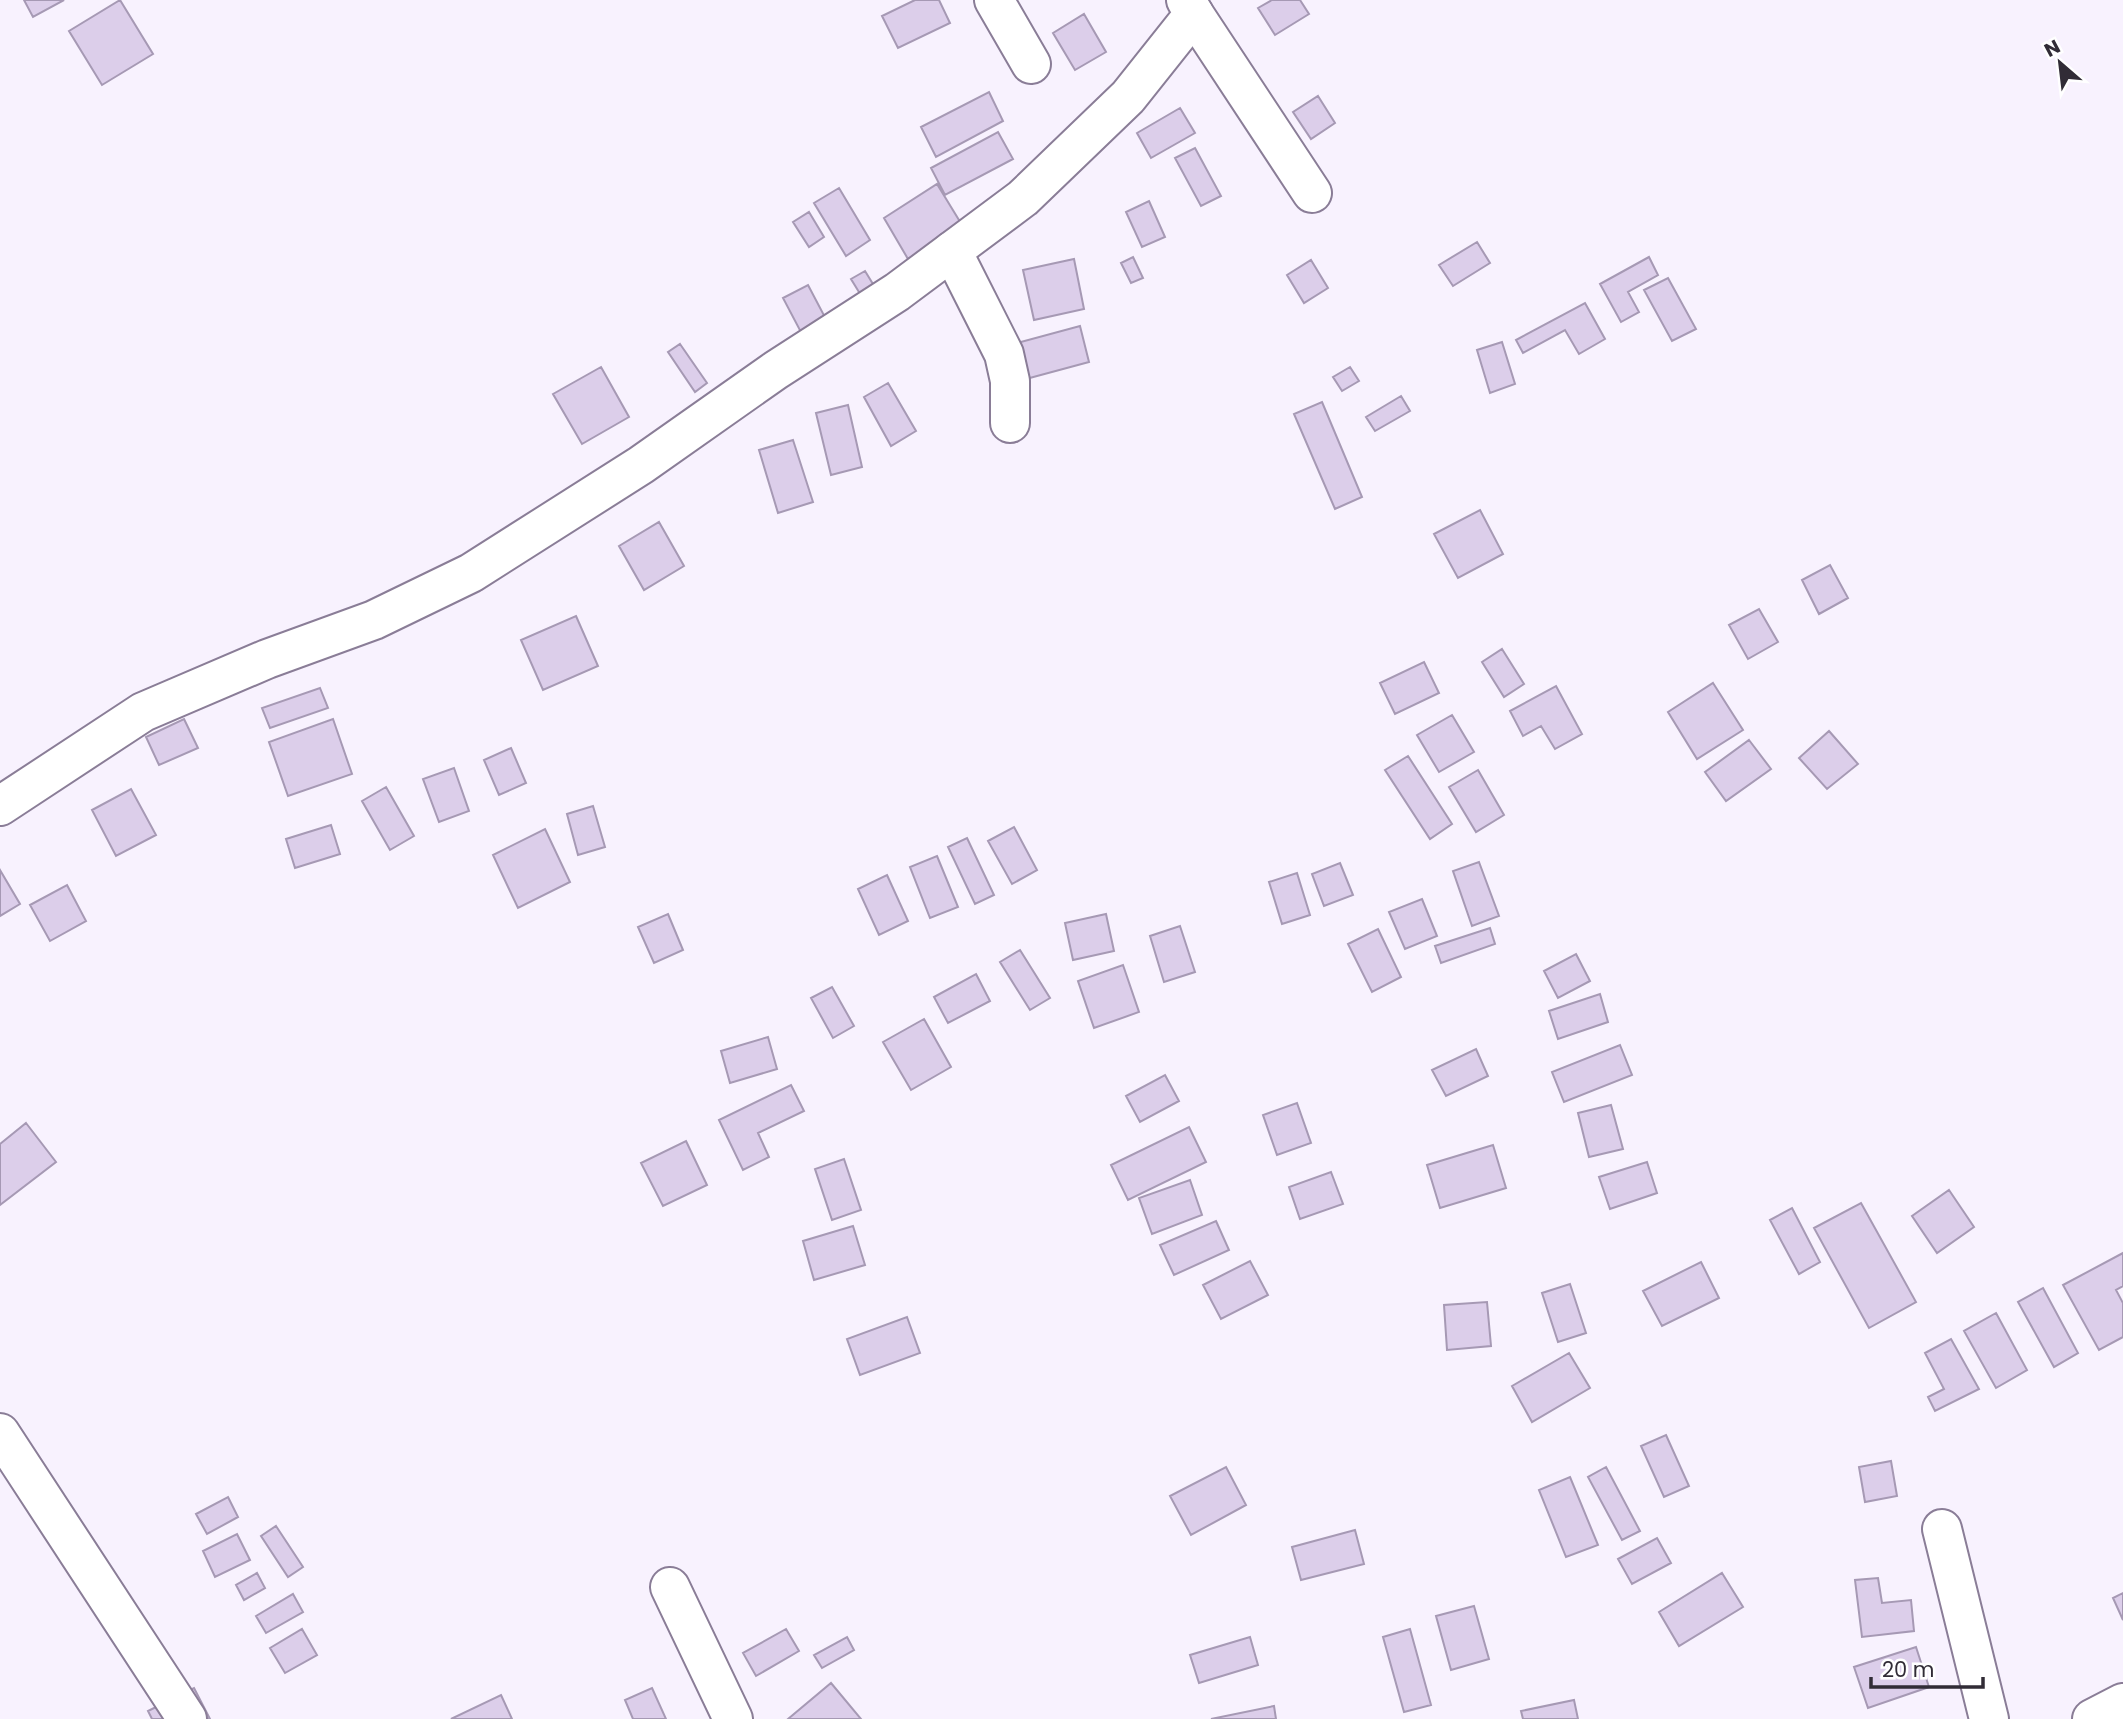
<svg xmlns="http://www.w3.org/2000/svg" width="2123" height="1719" font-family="Poppins,sans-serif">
	<rect width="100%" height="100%" fill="#f8f2fe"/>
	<path fill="#dcceea" stroke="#a699b4" stroke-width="2" d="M24 0H64L33 17Z
		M120 0 153 54 102 85 69 31Z
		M915 0H939L950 23 898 48 882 16Z
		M1272 0H1300L1309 14 1275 35 1258 8Z
		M1084 14 1106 52 1075 70 1053 33Z
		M989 92 1003 121 936 157 921 127Z
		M1318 96 1335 123 1311 139 1293 112Z
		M1180 108 1195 133 1151 158 1137 133Z
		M998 132 1013 159 945 195 931 168Z
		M1195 148 1221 196 1201 206 1175 158Z
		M937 184 962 225 908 259 884 218Z
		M839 188 870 240 846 256 814 203Z
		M1149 201 1165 237 1142 247 1126 212Z
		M809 212 824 237 809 247 793 222Z
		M1477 242 1490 263 1453 286 1439 265Z
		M1133 257 1143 278 1131 283 1121 263Z
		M1649 257 1658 275 1628 292 1639 312 1621 322 1600 284Z
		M1074 259 1084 309 1034 320 1023 270Z
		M1311 260 1328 288 1304 303 1287 275Z
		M865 271 876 289 862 297 851 279Z
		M1668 278 1696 329 1672 341 1644 290Z
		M808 285 828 323 803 336 783 298Z
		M1585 303 1605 339 1579 354 1565 330 1523 353 1516 340Z
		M1080 326 1089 362 1026 379 1017 343Z
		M1502 342 1515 384 1490 393 1477 350Z
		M680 344 707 383 695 392 668 352Z
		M601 367 629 417 582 444 553 394Z
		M1350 367 1359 381 1342 391 1333 377Z
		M888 383 916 431 891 446 864 397Z
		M1401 396 1410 411 1375 431 1366 417Z
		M1322 402 1362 497 1335 509 1294 414Z
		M848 405 862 467 831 475 816 413Z
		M793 440 813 502 778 513 759 450Z
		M1480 510 1503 554 1458 578 1434 534Z
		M659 522 684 566 644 590 619 546Z
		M1830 565 1848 598 1819 614 1802 580Z
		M1759 609 1778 642 1748 659 1729 625Z
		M576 616 598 666 543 690 521 640Z
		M1502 649 1524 684 1504 697 1482 662Z
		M1424 662 1439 693 1395 714 1380 683Z
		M1713 683 1743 730 1697 759 1668 712Z
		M1556 686 1582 734 1555 749 1541 726 1523 736 1510 711Z
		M320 688 328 708 270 728 262 708Z
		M1452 715 1474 752 1439 772 1417 735Z
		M184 719 198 748 159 765 146 737Z
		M333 719 352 774 288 796 269 742Z
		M1829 731 1858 764 1827 789 1799 758Z
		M1749 740 1771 769 1726 801 1705 772Z
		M511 748 526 783 499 795 484 760Z
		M1408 756 1452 824 1430 839 1385 770Z
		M454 768 469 811 439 822 423 779Z
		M1478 770 1504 815 1476 832 1449 787Z
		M386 787 414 836 390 850 362 801Z
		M131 789 156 835 116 856 92 810Z
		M593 806 605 847 578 855 567 814Z
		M331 825 340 854 295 868 286 839Z
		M1014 827 1037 870 1012 884 988 841Z
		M545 829 570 882 518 908 493 855Z
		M967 838 994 895 975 904 948 847Z
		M937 856 958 907 930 918 910 867Z
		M1479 862 1499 916 1472 926 1453 871Z
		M1340 863 1353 895 1324 906 1312 874Z
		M0 870 20 904 0 916Z
		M1297 873 1310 915 1282 924 1269 882Z
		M887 875 908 921 879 935 858 889Z
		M67 885 86 921 50 941 30 905Z
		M1422 899 1437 936 1405 949 1389 912Z
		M668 914 683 950 654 963 638 927Z
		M1106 914 1114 951 1073 960 1065 923Z
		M1180 926 1195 972 1164 982 1150 936Z
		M1490 928 1495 944 1441 963 1435 946Z
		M1378 929 1401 977 1372 992 1348 944Z
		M1020 950 1050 998 1030 1010 1000 962Z
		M1576 954 1590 981 1558 998 1544 971Z
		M1123 965 1139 1012 1094 1028 1078 981Z
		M976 974 990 1001 948 1023 934 997Z
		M832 987 854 1026 833 1038 811 998Z
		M1600 994 1608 1022 1558 1039 1549 1011Z
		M924 1019 951 1067 911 1090 883 1042Z
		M768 1037 777 1069 730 1083 721 1051Z
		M1620 1045 1632 1075 1564 1102 1552 1072Z
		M1476 1049 1488 1076 1446 1096 1432 1070Z
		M1165 1075 1179 1101 1140 1122 1126 1096Z
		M791 1085 804 1111 758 1133 769 1157 743 1170 719 1120Z
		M1297 1103 1311 1143 1277 1155 1263 1115Z
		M1611 1105 1623 1149 1589 1157 1578 1113Z
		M26 1123 56 1162 0 1205V1144Z
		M1189 1127 1206 1162 1128 1200 1111 1165Z
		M686 1141 707 1185 663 1206 641 1163Z
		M1493 1145 1506 1188 1440 1208 1427 1165Z
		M844 1159 861 1210 832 1220 815 1169Z
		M1647 1162 1657 1193 1610 1209 1599 1177Z
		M1331 1172 1343 1204 1300 1219 1289 1187Z
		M1190 1180 1202 1215 1152 1234 1139 1198Z
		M1949 1190 1974 1227 1937 1253 1912 1216Z
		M1861 1203 1916 1302 1869 1328 1814 1228Z
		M1792 1208 1820 1262 1799 1274 1770 1220Z
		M1216 1221 1229 1250 1174 1275 1160 1245Z
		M853 1226 865 1265 814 1280 803 1241Z
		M2123 1253V1286L2116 1290 2123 1303V1337L2099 1350 2063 1285Z
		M1250 1261 1268 1295 1221 1319 1203 1285Z
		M1701 1262 1719 1298 1662 1326 1643 1291Z
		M1570 1284 1586 1333 1558 1342 1542 1293Z
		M2043 1288 2078 1353 2054 1367 2018 1302Z
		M1487 1302 1491 1346 1447 1350 1444 1305Z
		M1996 1313 2027 1370 1996 1388 1964 1331Z
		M907 1317 920 1353 860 1375 847 1339Z
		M1951 1339 1979 1389 1935 1411 1928 1397 1944 1389 1925 1353Z
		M1569 1353 1590 1388 1532 1422 1512 1386Z
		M1666 1435 1689 1486 1664 1497 1641 1446Z
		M1891 1461 1897 1496 1865 1502 1859 1467Z
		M1226 1467 1246 1505 1191 1535 1170 1496Z
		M1606 1467 1640 1531 1622 1540 1588 1477Z
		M1570 1477 1598 1545 1566 1557 1539 1490Z
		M228 1497 238 1517 207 1534 196 1514Z
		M276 1526 303 1567 288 1577 261 1536Z
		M1355 1530 1364 1564 1301 1580 1292 1547Z
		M237 1534 250 1560 215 1577 203 1551Z
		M1657 1538 1671 1563 1632 1584 1618 1559Z
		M257 1573 265 1588 244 1600 236 1585Z
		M1722 1573 1743 1607 1679 1646 1659 1612Z
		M1878 1578 1882 1603 1911 1600 1914 1631 1862 1637 1855 1580Z
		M2123 1593V1620L2113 1598Z
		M293 1594 303 1612 266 1633 256 1616Z
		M1474 1606 1489 1659 1451 1670 1436 1616Z
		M302 1629 317 1655 285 1673 270 1648Z
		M786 1629 799 1651 756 1676 743 1653Z
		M1410 1629 1431 1705 1404 1712 1383 1637Z
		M847 1637 854 1650 822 1668 814 1655Z
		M1250 1637 1258 1665 1199 1683 1190 1655Z
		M1916 1647 1929 1687 1868 1708 1854 1667Z
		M831 1683 861 1719H788Z
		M194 1688 210 1719H152L148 1711Z
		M652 1688 666 1719H633L625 1700Z
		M501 1695 512 1719H451Z
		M1574 1700 1578 1719H1523L1521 1711Z
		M1274 1706 1276 1719H1211Z"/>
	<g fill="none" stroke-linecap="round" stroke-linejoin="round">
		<g stroke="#8a7d97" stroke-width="42">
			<path id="minor" d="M994 0 1031 64
				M1194 14 1312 193
				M952 251 1004 354 1010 381V423
				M1942 1529 1989 1719
				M670 1587 733 1719
				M2092 1719 2123 1703"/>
		</g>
		<g stroke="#8a7d97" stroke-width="42">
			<path id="tertiary" d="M0 806 143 712 267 659 374 620 471 573 641 465 776 370 897 292 1023 198 1128 97 1194 14 1186 0
				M0 1433 187 1719"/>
		</g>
		<use href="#minor" stroke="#fff" stroke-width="38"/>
		<use href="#tertiary" stroke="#fff" stroke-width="38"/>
	</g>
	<g transform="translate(2060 63) rotate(332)" stroke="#ffffff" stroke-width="5" paint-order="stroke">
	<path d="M0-5L12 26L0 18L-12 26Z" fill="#312c36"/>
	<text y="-10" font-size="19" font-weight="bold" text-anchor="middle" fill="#312c36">N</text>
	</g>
	<path d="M1871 1677v10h112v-10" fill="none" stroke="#312c36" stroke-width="3.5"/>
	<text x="1882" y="1677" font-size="21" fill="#312c36" stroke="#ffffff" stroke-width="5" paint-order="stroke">20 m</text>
</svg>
